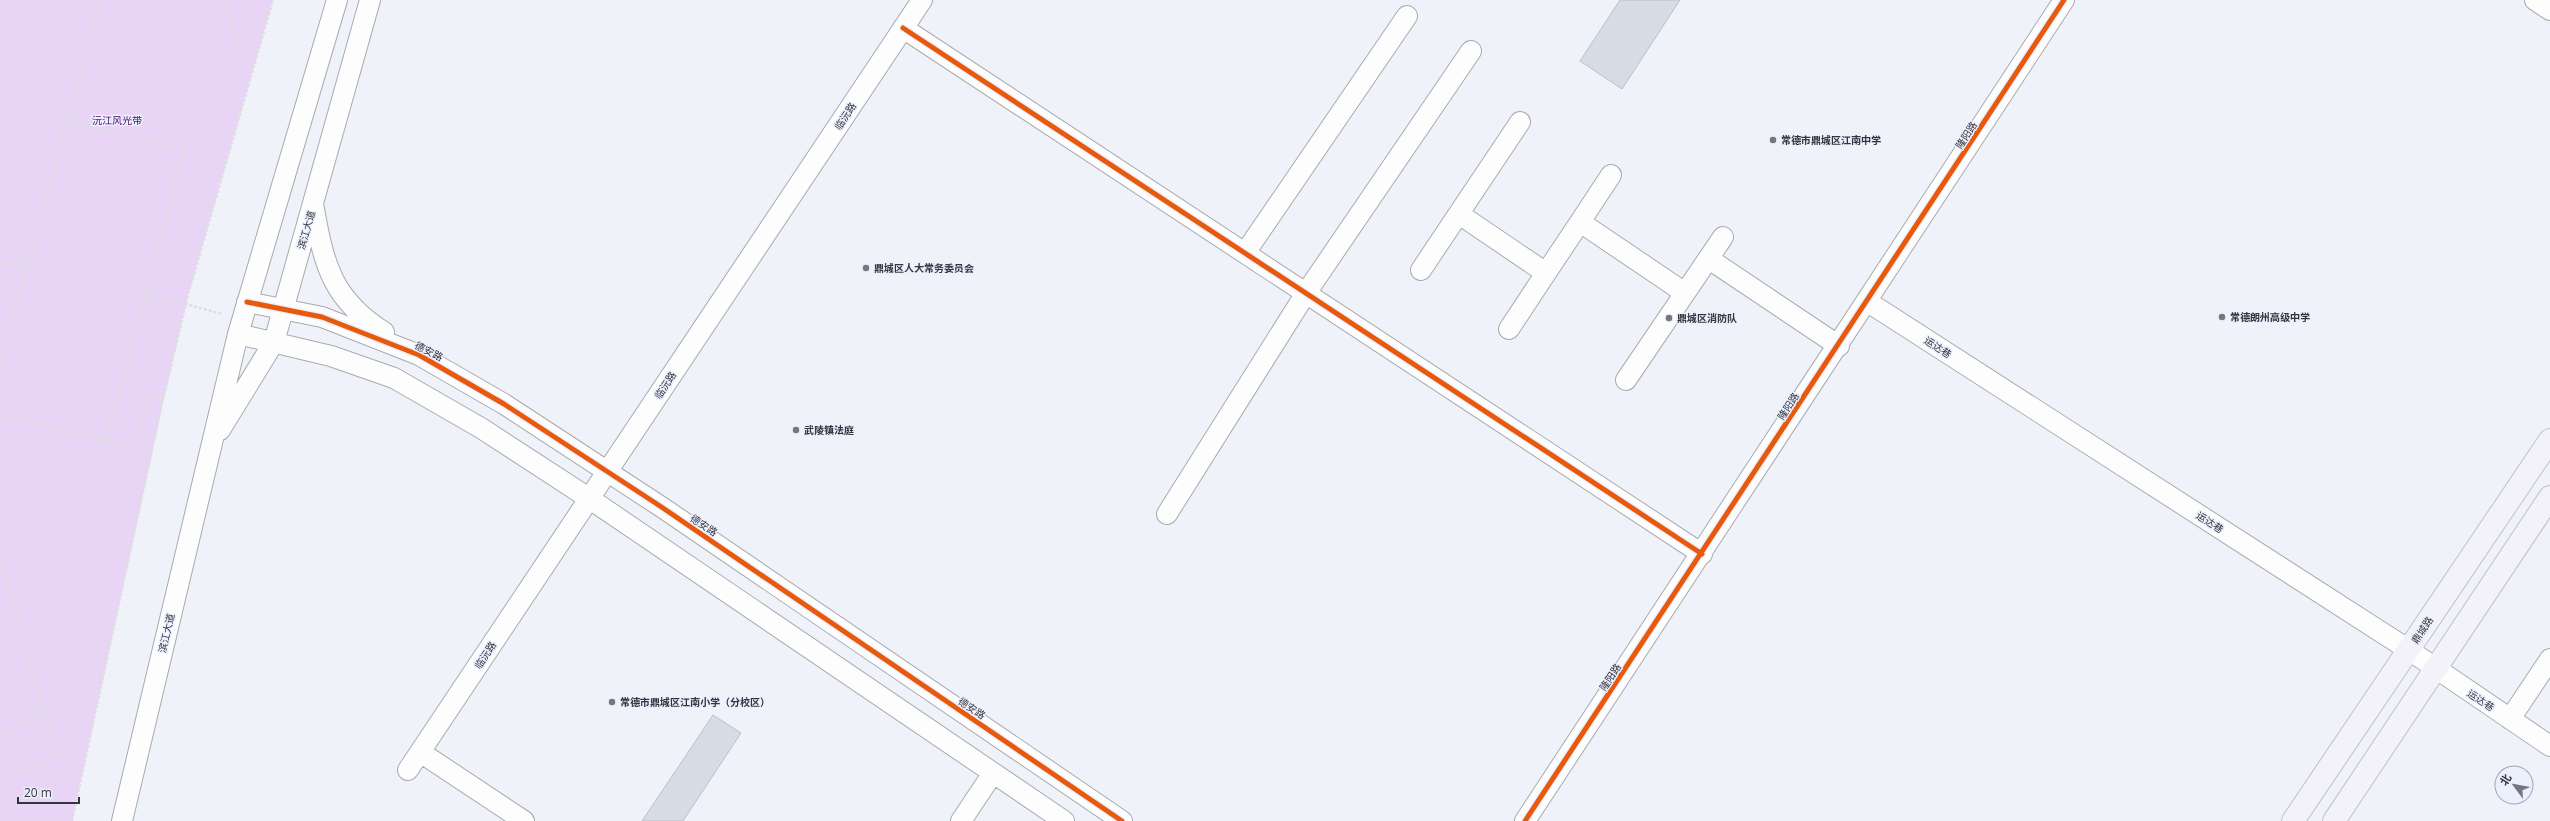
<svg xmlns="http://www.w3.org/2000/svg" width="2550" height="821" font-family="'Open Sans','Noto Sans SC',sans-serif">
	<rect width="100%" height="100%" fill="#f0f2fa"/>
	<path fill="#e8d4f5" d="M0 0H273L188 295 164 398 72 821H0Z"/>
	<path fill="#d6dce5" stroke="#bcbfc6" d="M1620 0H1680L1622 89 1580 61Z
		M713 715 741 733 683 821H642Z"/>
	<g fill="none" stroke-linecap="round" stroke-linejoin="round">
		<g stroke="#a8aab0" stroke-width="22">
			<path id="minor" d="M2535 0 2550 10
				M903 28 1702 554
				M314 209C324 266 333 300 384 332
				M1459 214 1546 273 1580 222 1685 293
				M1580 222 1611 175
				M1245 253 1407 16
				M1709 259 1839 346
				M1421 270 1520 122
				M247 302 322 317 419 355 504 404 660 506 1122 821
				M1868 302 2409 650 2550 746
				M1509 329 1546 273
				M238 334 331 356 394 378 481 428 590 499 1064 821
				M1626 380 1723 237
				M220 430 274 342 370 0
				M1167 514 1306 293 1471 51
				M2510 719 2550 659
				M420 752 524 821
				M408 770 922 0
				M122 821 238 334 337 0
				M961 821 993 773
				M1525 821 2064 0"/>
		</g>
		<g stroke="#c1bfcc" stroke-width="24">
			<path id="major" d="M2293 821 2550 440
				M2334 821 2550 497"/>
		</g>
		<path stroke="#dedee0" stroke-width="2.5" stroke-dasharray="3 2" stroke-linecap="butt" d="M227 0 238 51
			M0 261 27 268
			M146 293 222 314
			M0 365 101 0
			M0 414 106 441 184 150 68 121
			M106 441 134 449 149 395 164 398
			M0 555 57 755 0 780
			M0 736 45 710
			M72 821 162 404 188 295 273 0"/>
		<use href="#minor" stroke="#fdfdfe" stroke-width="20"/>
		<use href="#major" stroke="#f3f2f8" stroke-width="22"/>
		<g stroke="#ecf0fe" stroke-width="8">
			<path id="cycleway" d="M903 28 1702 554
				M247 302 322 317 419 355 504 404 660 506 1122 821
				M1525 821 2064 0"/>
		</g>
		<use href="#cycleway" stroke="#e8590c" stroke-width="5"/>
	</g>
	<g fill="#76777e" stroke="#ecf0fe" stroke-width="1.5">
		<circle cx="1773" cy="140" r="4"/>
		<circle cx="866" cy="268" r="4"/>
		<circle cx="2222" cy="317" r="4"/>
		<circle cx="1669" cy="318" r="4"/>
		<circle cx="796" cy="430" r="4"/>
		<circle cx="612" cy="702" r="4"/>
	</g>
	<g text-anchor="middle" dominant-baseline="central" stroke-width="3" stroke-linejoin="round" paint-order="stroke">
		<g font-size="10" fill="#34353c" stroke="#ecf0fe">
			<text transform="translate(845 116) rotate(-56)">临沅路</text>
			<text transform="translate(1966 135) rotate(-57)">隆阳路</text>
			<text transform="translate(306 230) rotate(-74)">滨江大道</text>
			<text transform="translate(1938 347) rotate(33)">运达巷</text>
			<text transform="translate(429 351) rotate(27)">德安路</text>
			<text transform="translate(665 385) rotate(-56)">临沅路</text>
			<text transform="translate(1788 406) rotate(-57)">隆阳路</text>
			<text transform="translate(2210 522) rotate(33)">运达巷</text>
			<text transform="translate(704 525) rotate(34)">德安路</text>
			<text transform="translate(2422 630) rotate(-56)">鼎城路</text>
			<text transform="translate(166 633) rotate(-77)">滨江大道</text>
			<text transform="translate(485 655) rotate(-56)">临沅路</text>
			<text transform="translate(1610 677) rotate(-56)">隆阳路</text>
			<text transform="translate(2481 700) rotate(34)">运达巷</text>
			<text transform="translate(972 708) rotate(34)">德安路</text>
		</g>
		<g font-size="10" fill="#55096b" stroke="#ecf0fe">
			<text x="117" y="120">沅江风光带</text>
		</g>
		<g font-size="10" font-weight="bold" fill="#34353c" stroke="#ecf0fe" text-anchor="start">
			<text x="1781" y="140">常德市鼎城区江南中学</text>
			<text x="874" y="268">鼎城区人大常务委员会</text>
			<text x="2230" y="317">常德朗州高级中学</text>
			<text x="1677" y="318">鼎城区消防队</text>
			<text x="804" y="430">武陵镇法庭</text>
			<text x="620" y="702">常德市鼎城区江南小学（分校区）</text>
		</g>
	</g>
	<g transform="translate(2514 785) rotate(302)"><circle r="19" fill="#ecf0fe" stroke="#a2a5b0"/>
	<path d="M0-3L7 15L0 10L-7 15Z" fill="#76777e"/>
	<text y="-6" font-size="11" font-weight="bold" text-anchor="middle" fill="#34353c">北</text>
	</g>
	<path d="M18 797v6h61v-6" fill="none" stroke="#34353c" stroke-width="2"/>
	<text x="24" y="797" font-size="12" fill="#34353c" stroke="#ecf0fe" stroke-width="3" paint-order="stroke">20 m</text>
</svg>
